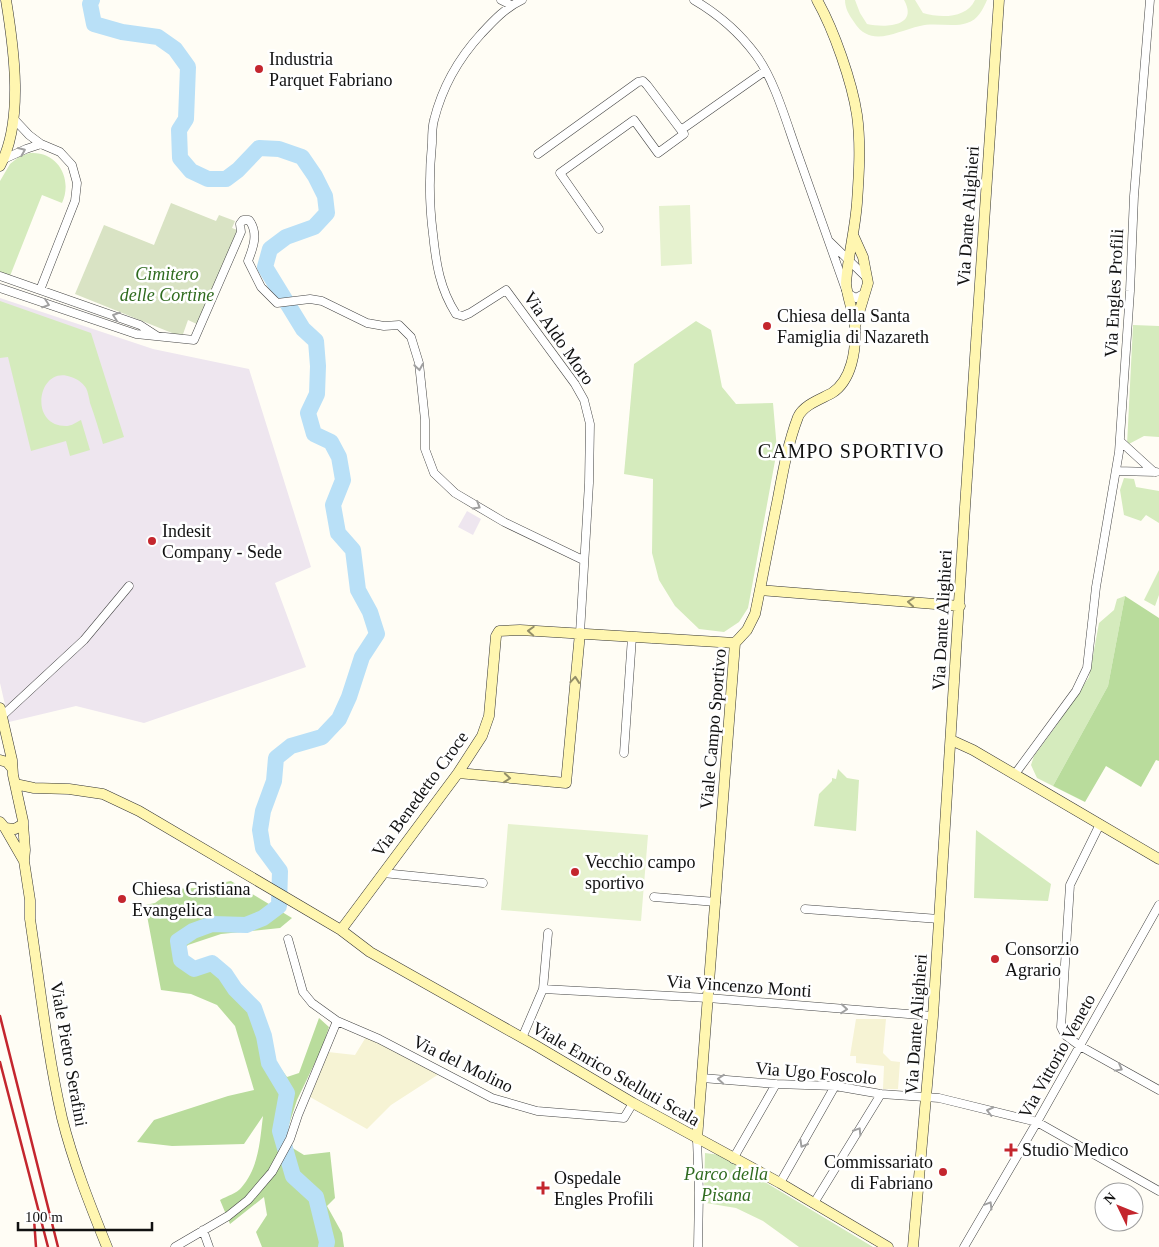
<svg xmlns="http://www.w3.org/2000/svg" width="1159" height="1247" font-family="Georgia,serif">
	<rect width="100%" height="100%" fill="#fffdf5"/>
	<path fill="#eee6ef" d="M0 298 153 349 249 369 311 567 275 583 306 667 144 723 76 706 9 722 0 683Z
		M467 511 481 519 473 535 458 527Z"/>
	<path fill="#f6f3d4" d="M856 1019H886L883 1053 891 1061 900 1062 898 1089H883L884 1066 856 1063V1056H850Z
		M366 1037 439 1074 391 1105 367 1129 310 1097 328 1052 355 1055Z"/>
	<path fill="#d5ebbd" d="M30 153C58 151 73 179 62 203L42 195 10 276 0 272V181L10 164 20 156Z
		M0 301 91 333 124 437 103 444C99 430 95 417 90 403 89 398 88 392 86 388 82 382 77 379 71 377 38 364 27 427 67 426 71 426 77 422 81 420L90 450 70 456 66 441 31 451 8 357 0 358Z
		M696 321 711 330 722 387 736 404 773 403 777 450 748 608 739 622 724 632 699 629 675 606 659 580 652 553 653 479 624 474 634 364Z
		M1133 325 1159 326V437L1144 436 1127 445Z
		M1124 478 1134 479 1136 487 1159 491V523L1146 515 1141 521 1124 515 1120 490Z
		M1159 570V595L1155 606 1144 600Z
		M1125 596 1108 686 1053 786 1037 778 1031 765 1034 756 1056 726 1089 677 1099 623 1114 610 1117 599Z
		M838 769 847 778 859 780 856 831 814 826 819 794 832 781V778L836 779Z
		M976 830 1051 884 1048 901 974 898Z
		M705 1153 720 1155 873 1247H799L763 1221 736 1208 706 1203 704 1190Z"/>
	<path fill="#b9dc9c" d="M1125 596 1159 618V761L1156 760 1141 787 1106 766 1085 802 1053 786 1108 686Z
		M231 881 292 918 280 928 221 934 188 945 174 960 197 961 220 960 252 1017 263 1044 287 1077 299 1073 319 1018 329 1027 322 1048 297 1100 287 1131 291 1147 304 1155 330 1152 335 1198 327 1206 342 1233 344 1247H262L256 1232 267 1215 264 1197 230 1224 220 1200C227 1196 237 1193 241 1188 259 1168 260 1140 263 1116L244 1144 172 1146 137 1142 154 1120 228 1096 254 1090 235 1026 217 1005 191 994 161 990 145 905 155 903 174 889 195 888Z"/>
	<path fill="#d9e3c4" d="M171 203 216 221 219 215 235 221 232 228 237 230 199 325 188 320 182 337 75 294 104 225 154 245Z"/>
	<path fill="#e6f2cf" d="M845 0H855L860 13 867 24C885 28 919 27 904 0H915L923 13C940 18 966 19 975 0H987C983 9 978 20 967 23 953 28 935 22 920 26 896 31 871 49 854 22 849 15 845 8 845 0Z
		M690 205 692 264 661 266 659 206Z
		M508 824 648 835 641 921 501 910Z"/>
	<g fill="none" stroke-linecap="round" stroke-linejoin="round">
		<path stroke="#b9e0f7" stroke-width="16" d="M92 0 90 4 94 24 122 32 158 37 175 49 188 67 186 119 179 130 180 158 191 171 208 179H226L238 170 259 148 279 149 302 157 315 176 325 196 327 213 314 227 286 237 270 249 265 267 303 329 316 341 318 366 317 394 308 413 314 434 331 442 339 457 343 480 333 505 338 533 353 550 358 590 370 612 377 634 362 657 349 697 339 719 322 737 291 746 276 758 274 781 263 811 260 830 263 848 280 871 279 906 263 918 246 925 212 924 193 931 178 941 181 960 194 969 212 963 225 974 235 989 254 1008 264 1036 269 1063 287 1093 280 1131 293 1176 316 1197 327 1242 326 1247"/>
		<g stroke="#444" stroke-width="9">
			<path id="street" d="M501 0 511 5
				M522 0C505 8 494 20 481 34 459 58 442 88 434 120 432 127 432 136 432 143 429 174 429 204 433 234 436 264 440 289 456 314L463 316 470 313 506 290 575 384 584 400 590 424 589 483 580 633
				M694 0C718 14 739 32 756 55 774 79 786 121 796 149 813 197 830 245 847 293L856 298 865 293
				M14 119 29 135 41 144 60 152 72 165 77 183 75 201 40 290
				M681 130 765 71
				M538 154 638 82 643 81 647 85 684 134 658 153 634 120 560 173 599 229
				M4 159 26 149 41 144
				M830 242 866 277
				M0 276 140 325 157 336
				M0 288 136 334 194 340 241 232 240 224 243 220H249C259 233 253 248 248 261L261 287 277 303 310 299 322 301 367 323 384 326 399 325 411 337 419 363 425 420V449L434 473 455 493 504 522 583 560
				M1120 441 1154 472
				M1116 471 1156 472
				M2 716 84 640 129 586
				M624 753 632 637
				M1015 774 1076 691 1087 668 1096 587 1119 452 1130 291 1134 196 1150 0
				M1100 824 1070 885 1061 1027 1065 1035 1080 1046 1159 1090
				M383 873 483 883
				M654 897 716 902
				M805 909 939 919
				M288 939 303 992 312 1003 337 1021 379 1039 492 1098 537 1111 624 1118 633 1103
				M543 989 708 998 933 1016
				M522 1038 543 989 548 933
				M702 1078 776 1084 835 1086 881 1094 939 1098 1037 1122 1159 1191
				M697 1139 699 1192 698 1247
				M733 1159 776 1084
				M780 1183 835 1086
				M814 1203 881 1094
				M203 1230 209 1247
				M175 1247 228 1216 248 1200 272 1172 290 1139 298 1115 337 1021
				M964 1247 1037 1122 1159 905"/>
		</g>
		<g stroke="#333" stroke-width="11">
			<path id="secondary" d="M0 166C24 121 14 49 6 0
				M854 237 863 257 868 283 855 326
				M760 590 960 606
				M0 708 12 760 13 775 23 821V824L15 829 5 828
				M951 740 973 750 1159 859
				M0 760 7 762 12 768
				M458 773 566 783 580 633
				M15 784 34 788 69 789 103 794 139 811 341 930 370 952 535 1045 633 1103 780 1183 888 1247
				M0 822 5 828 24 861
				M23 824 25 850 24 861 30 900V919C40 986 47 1052 62 1118 73 1162 90 1205 107 1247
				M341 930 458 773 482 736 489 716 496 636 499 631 520 630 735 643
				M697 1139 735 643 747 630 755 614C763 576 770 537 778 498 783 471 788 443 798 417 803 405 821 399 832 393 852 380 856 350 855 328 854 312 847 298 846 283 848 256 855 230 857 203 859 174 861 144 857 115 852 82 834 30 817 0
				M913 1247 933 1016 965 507 999 0"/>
		</g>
		<use href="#street" stroke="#fff" stroke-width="8"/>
		<use href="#secondary" stroke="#fff6b0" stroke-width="10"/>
		<path stroke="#c4262e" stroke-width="2.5" d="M0 1016 58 1247
			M0 1062 48 1247
			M34 1219 36 1247"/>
	</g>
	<defs><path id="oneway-chevron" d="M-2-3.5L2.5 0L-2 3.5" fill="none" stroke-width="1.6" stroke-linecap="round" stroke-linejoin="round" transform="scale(1.25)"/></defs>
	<g stroke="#a0a0a0">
		<use href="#oneway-chevron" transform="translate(22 151) rotate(-23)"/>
		<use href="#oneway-chevron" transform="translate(46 304) rotate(19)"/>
		<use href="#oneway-chevron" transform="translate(116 316) rotate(-161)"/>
		<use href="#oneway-chevron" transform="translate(419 367) rotate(81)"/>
		<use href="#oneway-chevron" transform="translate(477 506) rotate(31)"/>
		<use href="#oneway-chevron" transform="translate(844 1009) rotate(5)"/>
		<use href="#oneway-chevron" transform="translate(1119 1068) rotate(29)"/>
		<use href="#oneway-chevron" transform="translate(721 1079) rotate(-175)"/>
		<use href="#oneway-chevron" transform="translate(990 1111) rotate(-166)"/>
		<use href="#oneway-chevron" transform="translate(858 1131) rotate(-58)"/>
		<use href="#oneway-chevron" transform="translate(803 1144) rotate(120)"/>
		<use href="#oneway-chevron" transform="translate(989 1205) rotate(-59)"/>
	</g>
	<g stroke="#948f68">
		<use href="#oneway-chevron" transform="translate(911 602) rotate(-175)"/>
		<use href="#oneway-chevron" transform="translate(531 631) rotate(-177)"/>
		<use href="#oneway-chevron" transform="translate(575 680) rotate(-85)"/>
		<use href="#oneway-chevron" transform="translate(507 778) rotate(5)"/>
	</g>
	<g fill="#c4262e" stroke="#fff" stroke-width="2">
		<circle cx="259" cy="69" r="5"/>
		<circle cx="767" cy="326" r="5"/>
		<circle cx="152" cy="541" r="5"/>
		<circle cx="575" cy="872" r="5"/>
		<circle cx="122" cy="899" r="5"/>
		<circle cx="995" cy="959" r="5"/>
		<path d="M1008.5 1142.5h5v5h5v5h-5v5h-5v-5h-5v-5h5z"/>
		<circle cx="943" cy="1172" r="5"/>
		<path d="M540.5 1180.5h5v5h5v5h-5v5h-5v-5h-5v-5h5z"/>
	</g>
	<g text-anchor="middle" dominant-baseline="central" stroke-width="5" stroke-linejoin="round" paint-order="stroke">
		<g font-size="18" fill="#111" stroke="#fff" text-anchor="start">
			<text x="269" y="59">Industria<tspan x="269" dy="21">Parquet Fabriano</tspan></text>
			<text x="777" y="316">Chiesa della Santa<tspan x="777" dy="21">Famiglia di Nazareth</tspan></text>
			<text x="162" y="531">Indesit<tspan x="162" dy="21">Company - Sede</tspan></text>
			<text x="585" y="862">Vecchio campo<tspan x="585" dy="21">sportivo</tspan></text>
			<text x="132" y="889">Chiesa Cristiana<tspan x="132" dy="21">Evangelica</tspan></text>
			<text x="1005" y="949">Consorzio<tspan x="1005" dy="21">Agrario</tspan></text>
			<text x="1022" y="1150">Studio Medico</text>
			<text x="933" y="1162" text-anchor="end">Commissariato<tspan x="933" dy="21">di Fabriano</tspan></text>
			<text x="554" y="1178">Ospedale<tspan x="554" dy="21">Engles Profili</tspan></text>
		</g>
		<g font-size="18" fill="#111" stroke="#fff">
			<text transform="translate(968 216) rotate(-86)">Via Dante Alighieri</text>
			<text transform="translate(1114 293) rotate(-87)">Via Engles Profili</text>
			<text transform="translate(559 338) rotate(55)">Via Aldo Moro</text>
			<text transform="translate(942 620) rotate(-87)">Via Dante Alighieri</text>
			<text transform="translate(713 729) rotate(-85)">Viale Campo Sportivo</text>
			<text transform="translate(420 794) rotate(-54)">Via Benedetto Croce</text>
			<text transform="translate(739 986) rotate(4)">Via Vincenzo Monti</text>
			<text transform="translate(916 1024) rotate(-86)">Via Dante Alighieri</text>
			<text transform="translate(69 1054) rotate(80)">Viale Pietro Serafini</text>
			<text transform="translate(1057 1056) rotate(-61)">Via Vittorio Veneto</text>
			<text transform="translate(463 1064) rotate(26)">Via del Molino</text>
			<text transform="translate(816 1073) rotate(5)">Via Ugo Foscolo</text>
			<text transform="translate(616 1074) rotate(30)">Viale Enrico Stelluti Scala</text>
		</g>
		<g font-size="18" font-style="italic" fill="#2f6b1f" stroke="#fff">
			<text x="167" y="274">Cimitero<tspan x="167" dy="21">delle Cortine</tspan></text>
			<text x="726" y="1174">Parco della<tspan x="726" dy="21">Pisana</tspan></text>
		</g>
		<g font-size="20" letter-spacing="1" fill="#111" stroke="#fff">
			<text x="851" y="451">CAMPO SPORTIVO</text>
		</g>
	</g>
	<g transform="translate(1119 1207) rotate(313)"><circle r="24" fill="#ffffff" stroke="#a0a0a0"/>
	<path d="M0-4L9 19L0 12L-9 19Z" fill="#c4262e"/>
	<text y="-8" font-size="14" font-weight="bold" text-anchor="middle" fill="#111111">N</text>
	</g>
	<path d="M18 1222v8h134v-8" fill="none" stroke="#111111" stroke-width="2.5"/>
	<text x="25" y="1222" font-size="15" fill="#111111" stroke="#ffffff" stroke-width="4" paint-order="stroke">100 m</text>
</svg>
